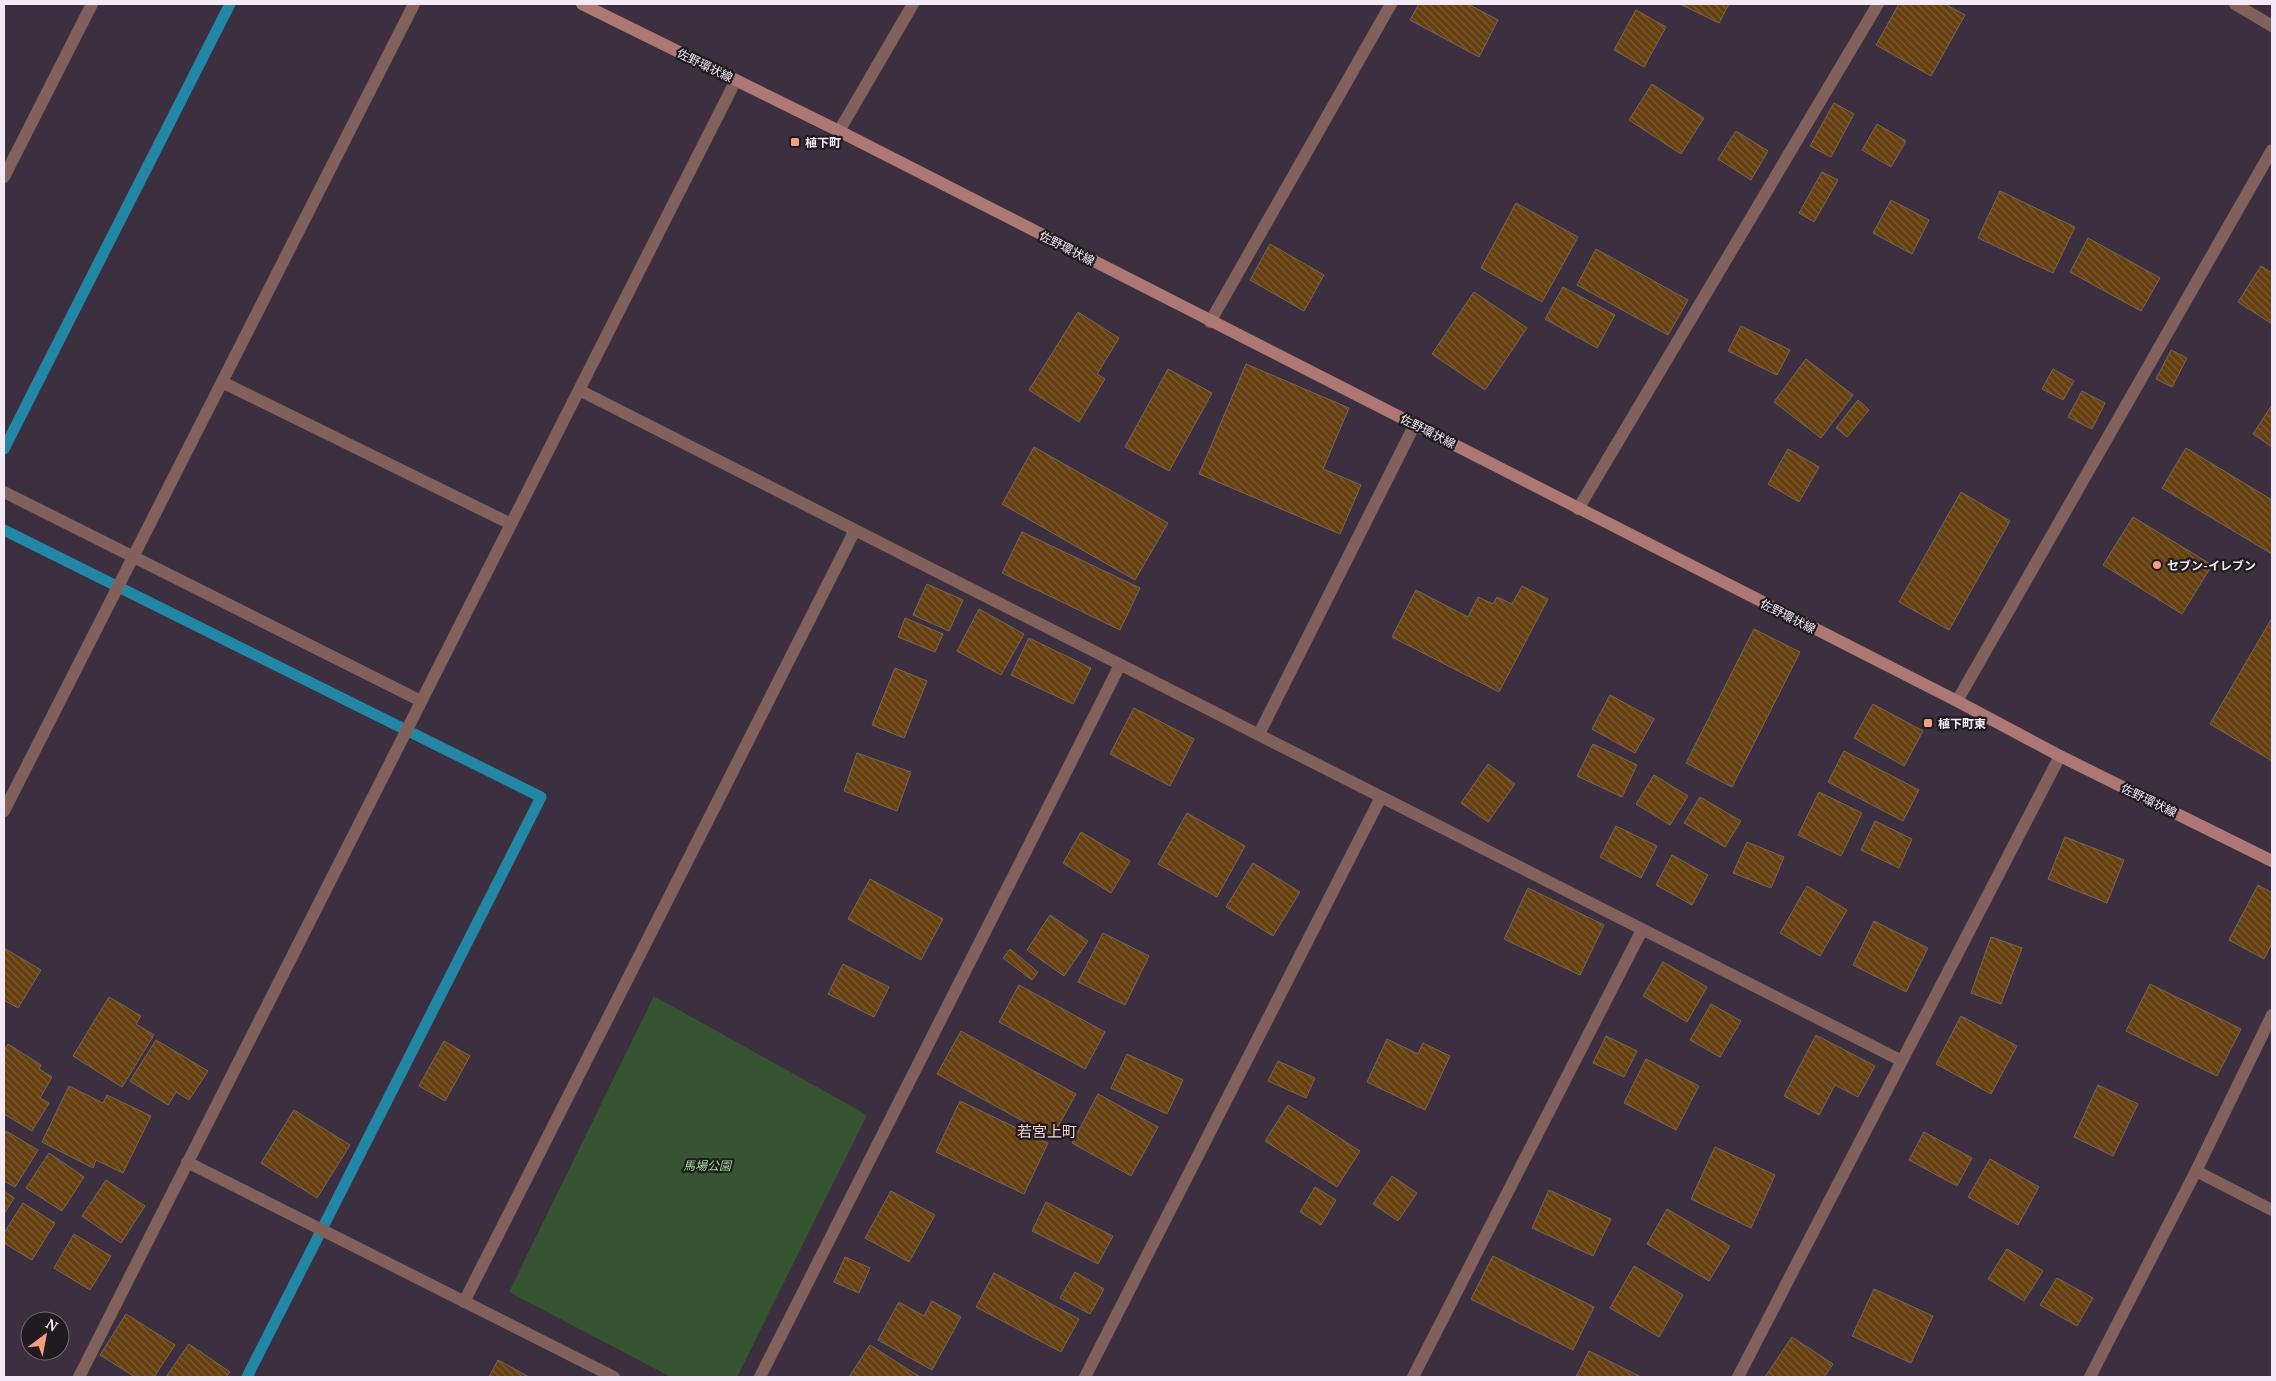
<svg xmlns="http://www.w3.org/2000/svg" width="2276" height="1381" font-family="'PT Serif','Noto Sans JP',serif">
	<defs>
		<pattern id="building-back-hatch" width="6" height="6" patternUnits="userSpaceOnUse" patternTransform="scale(1.25)"><rect width="6" height="6" fill="#653f10"/><path d="M-1 5l2 2M0 0l6 6M5-1l2 2" fill="none" stroke="#7c5b33"/></pattern>
	</defs>
	<rect width="100%" height="100%" fill="#3c2f3f"/>
	<path fill="#365431" d="M654 996 867 1115 737 1377H671L509 1292Z"/>
	<g fill="none" stroke-linecap="round" stroke-linejoin="round">
		<path stroke="#2187a5" stroke-width="11" d="M4 449 230 4
			M4 530 541 797 247 1377"/>
	</g>
	<path fill="url(#building-back-hatch)" stroke="#776757" d="M1419 4H1468L1498 20 1479 57 1410 20Z
		M1680 4H1729L1719 23Z
		M1899 4H1945L1965 15 1931 76 1876 45Z
		M1636 10 1666 27 1644 67 1614 50Z
		M1652 84 1704 118 1681 154 1629 120Z
		M1834 103 1854 114 1831 157 1810 146Z
		M1877 124 1906 141 1891 167 1862 150Z
		M1736 131 1768 151 1751 180 1718 159Z
		M1822 172 1838 180 1814 222 1799 213Z
		M2000 191 2075 227 2053 273 1978 238Z
		M1891 200 1929 220 1912 254 1873 233Z
		M1516 203 1578 237 1542 302 1481 268Z
		M2088 238 2160 278 2141 311 2070 272Z
		M1270 244 1324 275 1304 311 1250 280Z
		M1596 249 1688 300 1668 335 1577 285Z
		M2261 266 2272 273V324L2238 302Z
		M1563 287 1615 315 1597 348 1545 319Z
		M1474 292 1527 328 1485 390 1432 354Z
		M1078 312 1119 338 1097 374 1105 379 1079 422 1029 390Z
		M1741 326 1790 350 1777 375 1728 351Z
		M2171 350 2187 358 2172 387 2156 379Z
		M1806 359 1853 395 1821 438 1774 402Z
		M1246 364 1349 408 1323 469 1361 485 1340 534 1199 474Z
		M1168 369 1212 393 1169 471 1125 447Z
		M2053 369 2074 381 2063 400 2042 389Z
		M2082 391 2105 403 2092 429 2068 417Z
		M1858 400 1869 410 1847 437 1836 428Z
		M2272 405V447L2253 434Z
		M1034 447 1168 523 1135 580 1002 504Z
		M2186 448 2272 500V554L2162 488Z
		M1788 449 1819 467 1799 502 1768 484Z
		M1961 492 2010 521 1949 630 1899 602Z
		M2133 517 2212 565 2182 614 2103 565Z
		M1022 532 1140 588 1120 630 1002 573Z
		M927 584 963 600 949 631 913 615Z
		M1522 586 1548 599 1499 692 1392 637 1416 590 1468 617 1478 597 1493 604 1497 597 1512 604Z
		M979 609 1024 634 1001 675 957 651Z
		M905 618 943 634 935 652 898 637Z
		M2272 618V761L2210 724Z
		M1754 629 1800 652 1732 787 1686 763Z
		M1029 638 1091 668 1073 704 1011 675Z
		M895 668 927 681 904 738 872 725Z
		M1610 695 1654 719 1635 753 1592 729Z
		M1873 704 1923 731 1904 766 1854 738Z
		M1134 708 1194 739 1170 786 1110 754Z
		M1593 744 1637 765 1622 797 1577 776Z
		M1844 751 1919 790 1903 821 1828 782Z
		M857 753 911 772 897 811 844 791Z
		M1488 764 1515 784 1488 822 1461 803Z
		M1654 775 1688 796 1670 825 1636 804Z
		M1819 792 1862 813 1841 856 1798 835Z
		M1700 797 1741 821 1725 847 1684 823Z
		M1187 813 1245 846 1217 897 1158 864Z
		M1875 821 1912 839 1899 868 1861 850Z
		M1616 826 1657 846 1641 878 1600 857Z
		M1081 832 1130 861 1111 893 1063 863Z
		M2065 837 2124 860 2107 903 2048 879Z
		M1747 842 1784 857 1771 888 1733 873Z
		M1672 855 1708 875 1692 905 1656 885Z
		M1253 863 1300 892 1273 936 1226 907Z
		M870 879 943 919 921 960 848 919Z
		M2258 885 2272 893V943L2264 959 2229 940Z
		M1807 886 1847 910 1820 956 1780 933Z
		M1528 888 1604 925 1580 975 1504 939Z
		M1050 915 1088 941 1064 976 1027 950Z
		M1874 921 1928 948 1906 992 1853 965Z
		M1103 933 1149 956 1125 1005 1078 982Z
		M1991 937 2022 948 2001 1004 1971 993Z
		M4 948 41 970 18 1008 4 1000Z
		M1010 949 1038 972 1032 980 1003 958Z
		M1663 962 1707 987 1687 1022 1643 996Z
		M843 964 889 987 874 1017 828 994Z
		M2150 984 2241 1029 2217 1076 2126 1031Z
		M1019 985 1105 1032 1085 1069 999 1022Z
		M109 997 141 1016 136 1024 154 1035 122 1087 73 1056Z
		M1711 1004 1741 1021 1720 1057 1690 1040Z
		M1961 1016 2017 1046 1991 1094 1936 1064Z
		M961 1031 1076 1094 1052 1137 937 1074Z
		M1816 1035 1875 1066 1858 1097 1835 1085 1819 1115 1784 1096Z
		M1606 1036 1637 1051 1624 1077 1593 1063Z
		M1387 1039 1418 1054 1423 1043 1450 1056 1425 1110 1367 1082Z
		M156 1040 208 1071 189 1100 176 1092 168 1105 130 1081Z
		M444 1041 470 1056 445 1101 419 1086Z
		M8 1044 41 1065 39 1069 52 1077 40 1098 49 1103 32 1131 4 1114V1051Z
		M1127 1054 1183 1080 1167 1114 1111 1088Z
		M1646 1059 1699 1086 1676 1130 1624 1103Z
		M1278 1061 1315 1078 1306 1098 1268 1081Z
		M2098 1085 2138 1104 2113 1156 2074 1137Z
		M69 1086 103 1103 107 1095 151 1116 123 1173 96 1160 93 1168 42 1142Z
		M1098 1094 1158 1127 1131 1176 1072 1143Z
		M960 1101 1048 1143 1024 1194 936 1152Z
		M1288 1105 1360 1151 1337 1187 1265 1141Z
		M294 1110 350 1145 317 1198 261 1163Z
		M6 1131 38 1150 15 1187 4 1181V1135Z
		M1924 1132 1972 1158 1957 1186 1909 1160Z
		M1715 1147 1775 1175 1751 1228 1691 1199Z
		M49 1153 84 1177 62 1211 26 1188Z
		M1990 1159 2039 1187 2018 1225 1968 1197Z
		M1392 1176 1417 1193 1398 1221 1373 1204Z
		M106 1180 145 1206 121 1243 82 1216Z
		M1315 1187 1336 1200 1321 1225 1300 1212Z
		M1549 1190 1611 1219 1593 1256 1532 1228Z
		M4 1191 14 1198 4 1214Z
		M891 1191 935 1215 909 1262 865 1238Z
		M1046 1202 1113 1236 1098 1264 1032 1231Z
		M23 1203 55 1223 32 1260 4 1243V1233Z
		M1667 1209 1730 1246 1709 1281 1647 1244Z
		M74 1234 111 1256 90 1290 54 1268Z
		M2007 1249 2043 1271 2024 1301 1988 1279Z
		M1493 1256 1594 1307 1573 1350 1471 1299Z
		M845 1257 870 1268 859 1293 834 1282Z
		M1634 1266 1683 1295 1659 1337 1610 1308Z
		M1075 1272 1104 1289 1090 1314 1060 1298Z
		M994 1273 1079 1319 1061 1352 976 1307Z
		M2057 1278 2093 1298 2077 1326 2040 1305Z
		M1874 1289 1933 1316 1911 1363 1852 1336Z
		M932 1301 961 1317 932 1370 878 1340 899 1302 924 1316Z
		M126 1314 175 1345 154 1377H135L100 1355Z
		M1792 1337 1833 1364 1824 1377H1765Z
		M189 1344 230 1372 226 1377H166Z
		M870 1345 920 1377H849Z
		M1589 1351 1641 1377H1576Z
		M498 1360 529 1377H489Z"/>
	<g fill="none" stroke-linecap="round" stroke-linejoin="round">
		<path stroke="#82615d" stroke-width="12" d="M2235 4 2272 26
			M839 131 913 4
			M4 177 92 4
			M1210 322 1391 4
			M222 382 511 524
			M579 390 1902 1061
			M4 492 421 701
			M1578 509 1878 4
			M1957 701 2272 150
			M1259 734 1415 424
			M187 1162 614 1377
			M2196 1171 2272 1210
			M464 1302 855 530
			M79 1377 736 80
			M760 1377 1120 665
			M1085 1377 1381 797
			M1413 1377 1642 930
			M1738 1377 2060 756
			M2090 1377 2196 1171 2272 1015"/>
		<path stroke="#82615d" stroke-width="12" d="M4 811 414 4"/>
		<path stroke="#ad7873" stroke-width="12" d="M582 4 839 131 1957 701 2060 756 2272 861"/>
	</g>
	<g fill="#f3a082" stroke="#201a21" stroke-width="2">
		<rect x="790" y="137" width="10" height="10" rx="2.5"/>
		<circle cx="2157" cy="565" r="5"/>
		<rect x="1923" y="718" width="10" height="10" rx="2.5"/>
	</g>
	<g text-anchor="middle" dominant-baseline="central" stroke-width="4.5" stroke-linejoin="round" paint-order="stroke">
		<g font-size="12" fill="#f3eaf5" stroke="#201a21">
			<text transform="translate(705 65) rotate(26)">佐野環状線</text>
			<text transform="translate(1067 248) rotate(27)">佐野環状線</text>
			<text transform="translate(1428 431) rotate(27)">佐野環状線</text>
			<text transform="translate(1788 616) rotate(27)">佐野環状線</text>
			<text transform="translate(2149 800) rotate(26)">佐野環状線</text>
		</g>
		<g font-size="12" font-weight="bold" fill="#f3eaf5" stroke="#201a21" text-anchor="start">
			<text x="805" y="142">植下町</text>
			<text x="2167" y="565">セブン-イレブン</text>
			<text x="1938" y="723">植下町東</text>
		</g>
		<g font-size="12" font-style="italic" fill="#9bdf8f" stroke="#201a21">
			<text x="707" y="1165">馬場公園</text>
		</g>
		<g font-size="15" fill="#f5d4c8" stroke="#201a21">
			<text x="1047" y="1131">若宮上町</text>
		</g>
	</g>
	<rect width="2276" height="1381" fill="none" stroke="#f3eaf5" stroke-width="10"/>
	<g transform="translate(45 1336) rotate(32)"><circle r="24" fill="#201a21" stroke="#746d76"/>
	<path d="M0-4L9 19L0 12L-9 19Z" fill="#f3a082"/>
	<text y="-8" font-size="14" font-weight="bold" text-anchor="middle" fill="#f3eaf5">N</text>
	</g>
</svg>
